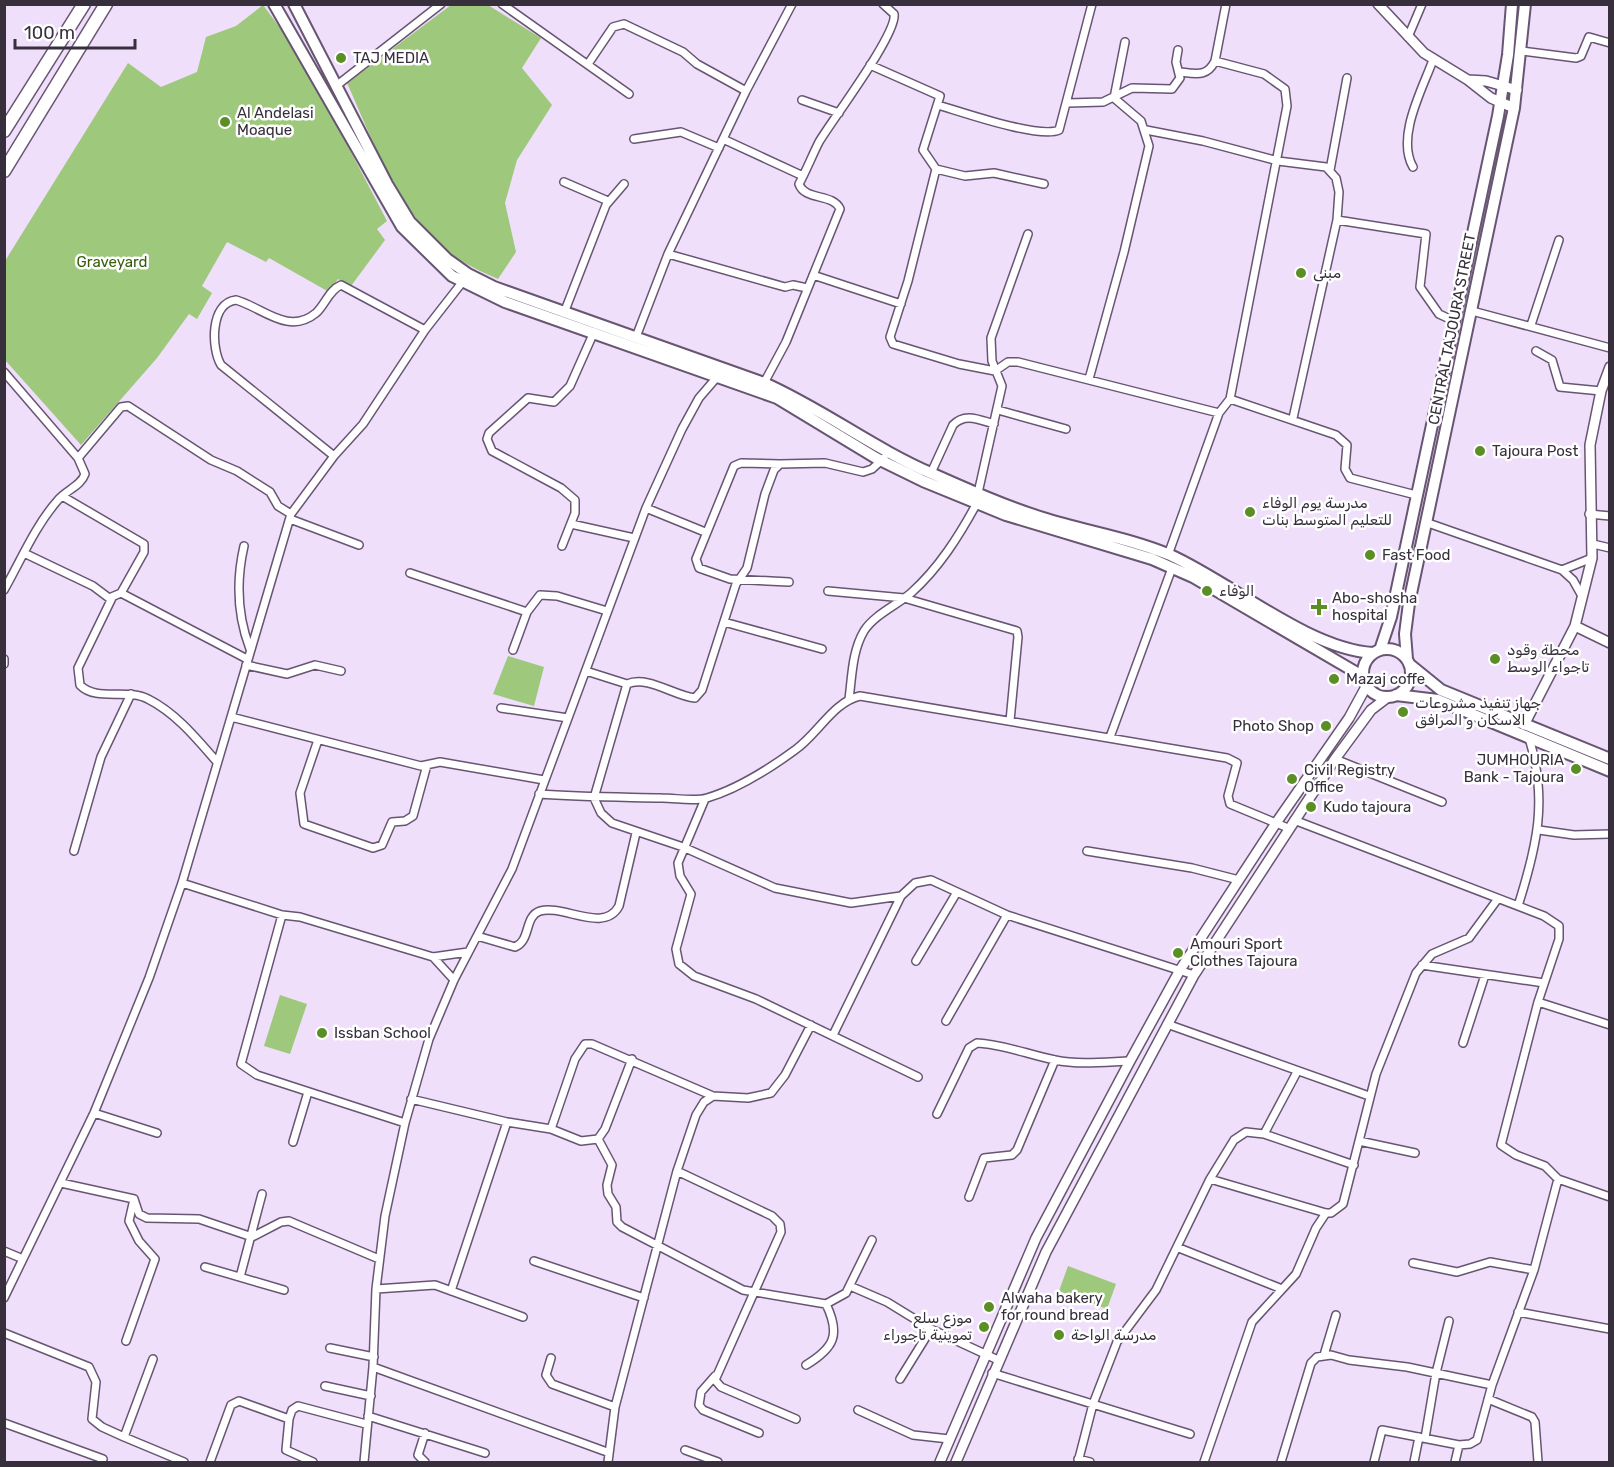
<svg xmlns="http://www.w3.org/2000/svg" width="1614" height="1467" font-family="Rubik,Cairo,sans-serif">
	<rect width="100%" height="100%" fill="#efdffa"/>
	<path fill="#9ec87c" d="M263 5 299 53 387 221 377 229 385 240 351 286 338 279 329 292 269 258 266 262 227 242 202 286 212 293 197 319 189 314 157 358 81 445 5 360V261L128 63 161 87 197 72 206 37 236 26Z
		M451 5H488L541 38 522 68 552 105 517 160 505 203 516 252 498 279C487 274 475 269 465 263 403 227 375 145 347 83Z
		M508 656 544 667 534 706 493 694Z
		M280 995 307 1004 290 1054 264 1046Z
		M1068 1266 1116 1284 1107 1309 1059 1291Z"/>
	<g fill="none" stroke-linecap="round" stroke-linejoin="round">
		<g stroke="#675572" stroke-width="10">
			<path id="street" d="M502 4 629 94
				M1408 37 1422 4
				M1522 51 1576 58 1581 56 1589 37 1610 43
				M588 64 613 27 624 24 683 52 697 64 746 91
				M870 65 940 96 923 150 936 169 965 176 994 173 1044 184
				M1180 72C1197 74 1207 77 1215 61L1226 4
				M336 86 441 4
				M1114 98 1125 42
				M802 100 839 113
				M1068 103 1103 102 1132 88 1172 89 1180 78 1176 62 1178 50
				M938 105C962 112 1039 139 1059 130L1092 4
				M1146 130 1203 141 1278 161 1326 167 1336 178 1339 192 1337 220 1293 418
				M634 139 681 132 719 148
				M723 139 803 176
				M1413 167C1396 137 1422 90 1433 60
				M936 169 908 281 890 337 893 344 959 364 995 371 1008 362H1018L1219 413
				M1330 170 1347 78
				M564 182 608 201
				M1337 220 1426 234 1420 287 1439 314 1454 321
				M668 254 785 287 793 285 807 288
				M813 275 901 304
				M1472 311 1610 348
				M564 313 606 205 624 184
				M1531 325 1559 240
				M636 337 668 254 746 91 792 4
				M1536 351 1552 360 1560 387 1601 391
				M4 372 78 458 85 474C81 486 66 490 58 500 35 526 21 560 4 590
				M1089 379 1124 252 1149 146 1141 121 1114 98
				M764 383 786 342 840 209C833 193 805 201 799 184 806 171 812 156 819 142 832 120 898 33 894 14L883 4
				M1230 399 1336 435 1347 445 1345 469 1350 478 1416 495
				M998 410 1066 429
				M334 456 221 365C211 348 210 303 236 300 262 307 288 336 316 313 325 305 329 290 341 285L425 330
				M78 458 121 407 128 406 211 460 237 471 270 492 278 506 291 514
				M780 464 741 463 734 466 696 559 699 568 730 579 789 582
				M931 473 953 425C965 412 980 420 994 424
				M978 493 1002 386 992 361 991 338 1028 234
				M646 508 705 532
				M1589 514 1610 516
				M290 519 359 545
				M1428 523 1562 570 1573 580 1582 596
				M571 524 634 538
				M1593 544 1610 548
				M244 546C236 581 237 615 250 649
				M562 546 575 513V500L561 488 492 451 487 439 489 433 528 398 554 402 570 386 594 332
				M24 553 93 586 109 598 121 593 144 552V544L62 496
				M1168 555 1219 413 1230 399 1287 106 1285 89 1264 74 1215 61
				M1562 570 1592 558
				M410 573 527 612
				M828 591 904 598 1017 631 1018 637 1010 721
				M121 593 247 659
				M112 598 78 668 80 685C96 702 128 688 148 699 176 713 197 739 217 762
				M724 622 822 649
				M513 650 527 612 540 595 557 596 607 611
				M4 659V664
				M246 665 287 674 315 665 341 671
				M586 671 627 684 594 798 601 813 612 823 683 847 775 888 851 903 901 896
				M627 684C648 675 674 696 695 698L702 690 736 584 747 568 765 494 774 470 780 464 825 463 863 472 872 469 884 458
				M849 699C852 677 852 651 864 631 874 615 897 605 911 593 939 568 959 536 977 503
				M501 708 568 718
				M231 717 421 766 440 762 544 780
				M1110 737 1172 568
				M318 740 300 793 304 824 373 848 382 845 392 822 405 821 413 816 427 765
				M1335 759 1442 802
				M539 794C580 797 620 797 662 798 676 798 694 802 707 798 738 789 769 769 795 750 818 734 833 702 860 696L1227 758 1237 763 1228 796 1230 804 1288 828
				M705 799 678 863 680 876 691 894 676 949 679 964 694 976 756 999 918 1077
				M1294 820 1544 916 1559 926V939L1538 1002 1501 1145 1516 1155 1545 1166 1558 1179 1610 1197
				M1539 830 1574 835 1610 834
				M74 851 101 757 131 694
				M1087 851 1192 868 1239 880
				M182 883 282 915 300 917 433 957 468 952
				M1518 906C1537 846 1548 800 1529 738
				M282 915 241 1064 257 1075 405 1123
				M477 936 515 947C531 941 524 916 540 911 563 904 604 934 619 906L636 833
				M433 957 454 980
				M916 961 957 892
				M1422 965 1544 983
				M1538 1002 1610 1025
				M946 1021 1007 915 1194 975
				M1167 1024 1369 1096
				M833 1035 901 896 915 883 931 880 1007 915
				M1463 1043 1485 975
				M411 1099 507 1122 551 1129 581 1141 598 1139 605 1129 632 1059
				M94 1113 157 1133
				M937 1114 969 1048 977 1043C1003 1044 1029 1055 1055 1060 1079 1065 1105 1062 1130 1061
				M551 1129 575 1059 585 1044H592L713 1096
				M1264 1134 1297 1072
				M598 1139 612 1165 607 1185 608 1194 616 1207 617 1222 622 1227 743 1290 826 1304 846 1293 872 1240
				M1359 1141 1415 1153
				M293 1142 308 1092
				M677 1171 772 1216 780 1224 781 1232 715 1380 721 1387 796 1419
				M1210 1179 1326 1213H1331L1343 1204 1376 1074 1416 973 1432 954 1469 938 1497 900
				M61 1183 134 1199 139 1214 147 1218 199 1219 252 1237 281 1222 289 1221 379 1259
				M969 1197 984 1158 1012 1155 1017 1150 1055 1060
				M1179 1248 1282 1289
				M4 1251 23 1259
				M534 1261 644 1298
				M1413 1263 1457 1272 1490 1262 1534 1270
				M205 1267 284 1290
				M240 1277 262 1194
				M850 1286 887 1302 931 1329 998 1360
				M376 1289 435 1285 523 1317
				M451 1291 507 1122
				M4 1298 94 1113 149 978 182 883 291 514 334 456 363 424 425 330 464 280
				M1518 1312 1610 1329
				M4 1333 89 1367 96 1382 92 1419 102 1427 124 1437
				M126 1341 155 1259 139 1241 129 1221 134 1199
				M330 1348 374 1357
				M1324 1355 1336 1315
				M551 1358 546 1375 552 1384 615 1407
				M153 1359 124 1437 184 1462
				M806 1365C834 1348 841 1335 826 1304
				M373 1367 607 1452
				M992 1373 1190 1434
				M715 1376 701 1392 699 1405 703 1410 759 1433
				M900 1379 931 1329
				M325 1386 371 1396
				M1488 1399 1532 1417 1535 1422 1538 1462
				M858 1410 913 1435 949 1439
				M368 1416 485 1453
				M289 1419 292 1410 298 1406 366 1424
				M4 1423 103 1459
				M425 1433 418 1455 425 1462
				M1425 1438 1436 1373 1449 1321
				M685 1450 718 1462
				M1078 1459 1090 1462
				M210 1462 231 1405 239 1401 289 1419 286 1450 313 1462
				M364 1462 373 1367 376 1289 385 1216 405 1123 429 1039 454 980 512 869 646 508 682 429 699 398 718 376
				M608 1462 615 1407 677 1171 696 1115 704 1102 713 1096 748 1098 771 1093 785 1075 811 1025
				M1078 1462 1093 1404 1117 1342 1156 1290 1210 1179 1234 1140 1246 1132 1264 1134 1354 1165
				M1204 1462 1252 1322 1296 1274 1316 1228 1326 1213
				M1281 1462 1311 1363 1317 1357 1331 1355 1349 1360 1407 1367 1492 1385
				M1374 1462 1382 1430 1459 1445 1470 1444 1477 1440 1492 1385 1534 1270 1558 1179
				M1414 1462 1419 1437
				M1455 1462 1459 1445"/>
		</g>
		<g stroke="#675572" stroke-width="12">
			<path id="secondary" d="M1378 4 1424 53 1468 80 1491 98 1514 108
				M1468 80 1486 81 1517 90
				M1575 626 1610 643
				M1524 725 1575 626 1592 558 1590 445 1601 391 1610 367
				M940 1462 1036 1238 1130 1061 1180 970 1276 823 1349 718 1367 685
				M956 1462 1046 1252 1194 975 1335 759 1371 710 1388 697"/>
		</g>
		<g stroke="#675572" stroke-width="14">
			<path id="primary" d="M274 4 402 227 452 276 505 302 777 398 876 458 923 481 1006 515 1152 559 1193 577 1364 677
				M294 4 387 184 410 222 447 259 468 274 494 287 764 383C823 409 874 449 933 474 969 490 1005 506 1043 518 1084 531 1130 538 1170 555 1232 583 1308 649 1373 653
				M1363 673a24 24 0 1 1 48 0a24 24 0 1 1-48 0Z
				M1380 650 1391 617 1498 116 1508 55 1512 4
				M1407 659 1405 634 1409 603 1514 108 1525 4
				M1409 664 1441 690 1610 759
				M1396 695 1438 700 1610 771"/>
		</g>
		<g stroke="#675572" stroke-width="15">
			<path id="highway" d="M4 131 84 4
				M4 171 106 4"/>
		</g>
		<use href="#street" stroke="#fff" stroke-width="7"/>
		<use href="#secondary" stroke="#fff" stroke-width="9"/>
		<use href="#primary" stroke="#fff" stroke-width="10"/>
		<use href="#highway" stroke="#fff" stroke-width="12"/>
	</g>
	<g fill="#5b8e25" stroke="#fff" stroke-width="2">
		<circle cx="341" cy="58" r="6"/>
		<circle cx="225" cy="122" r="6"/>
		<circle cx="1301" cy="273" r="6"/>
		<circle cx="1480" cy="451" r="6"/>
		<circle cx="1250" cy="512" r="6"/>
		<circle cx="1370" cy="555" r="6"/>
		<circle cx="1207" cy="591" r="6"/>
		<path d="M1316 598h6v6h6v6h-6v6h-6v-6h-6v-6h6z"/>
		<circle cx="1495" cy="659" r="6"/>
		<circle cx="1334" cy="679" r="6"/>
		<circle cx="1403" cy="712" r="6"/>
		<circle cx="1326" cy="726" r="6"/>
		<circle cx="1576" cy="769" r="6"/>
		<circle cx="1292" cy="779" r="6"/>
		<circle cx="1311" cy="807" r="6"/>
		<circle cx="1178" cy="953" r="6"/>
		<circle cx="322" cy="1033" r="6"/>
		<circle cx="989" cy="1307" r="6"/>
		<circle cx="984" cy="1327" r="6"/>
		<circle cx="1059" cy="1335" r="6"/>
	</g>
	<g text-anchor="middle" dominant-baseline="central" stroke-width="5" stroke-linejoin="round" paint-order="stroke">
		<g font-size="15" fill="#372f3c" stroke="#fff" text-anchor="start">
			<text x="353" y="58">TAJ MEDIA</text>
			<text x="237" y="113">Al Andelasi<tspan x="237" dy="17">Moaque</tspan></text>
			<text x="1313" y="273">مبنى</text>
			<text x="1492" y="451">Tajoura Post</text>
			<text x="1262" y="503">مدرسة يوم الوفاء<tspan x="1262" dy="17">للتعليم المتوسط بنات</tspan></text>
			<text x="1382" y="555">Fast Food</text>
			<text x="1219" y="591">الوفاء</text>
			<text x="1332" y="598">Abo-shosha<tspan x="1332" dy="17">hospital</tspan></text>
			<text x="1507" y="650">محطة وقود<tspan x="1507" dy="17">تاجواء الوسط</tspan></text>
			<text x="1346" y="679">Mazaj coffe</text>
			<text x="1415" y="703">جهاز تنفيذ مشروعات<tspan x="1415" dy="17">الاسكان و المرافق</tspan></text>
			<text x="1314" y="726" text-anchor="end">Photo Shop</text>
			<text x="1564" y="760" text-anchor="end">JUMHOURIA<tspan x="1564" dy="17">Bank - Tajoura</tspan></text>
			<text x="1304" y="770">Civil Registry<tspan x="1304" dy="17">Office</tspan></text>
			<text x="1323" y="807">Kudo tajoura</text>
			<text x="1190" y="944">Amouri Sport<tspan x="1190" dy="17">Clothes Tajoura</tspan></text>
			<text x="334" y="1033">Issban School</text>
			<text x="1001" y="1298">Alwaha bakery<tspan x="1001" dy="17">for round bread</tspan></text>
			<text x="972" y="1318" text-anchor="end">موزع سلع<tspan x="972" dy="17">تموينية تاجوراء</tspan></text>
			<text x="1071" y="1335">مدرسة الواحة</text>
		</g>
		<g font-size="15" fill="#375d0a" stroke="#fff">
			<text x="112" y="262">Graveyard</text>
		</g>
		<g font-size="15" fill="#372f3c" stroke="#fff">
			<text transform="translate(1452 329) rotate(-79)">CENTRAL TAJOURA STREET</text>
		</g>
	</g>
	<rect width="1614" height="1467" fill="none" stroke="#372f3c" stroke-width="12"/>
	<path d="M15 39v9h120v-9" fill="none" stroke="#372f3c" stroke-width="3"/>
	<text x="24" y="39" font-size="18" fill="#372f3c" stroke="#ffffff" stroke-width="4.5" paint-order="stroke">100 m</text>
</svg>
